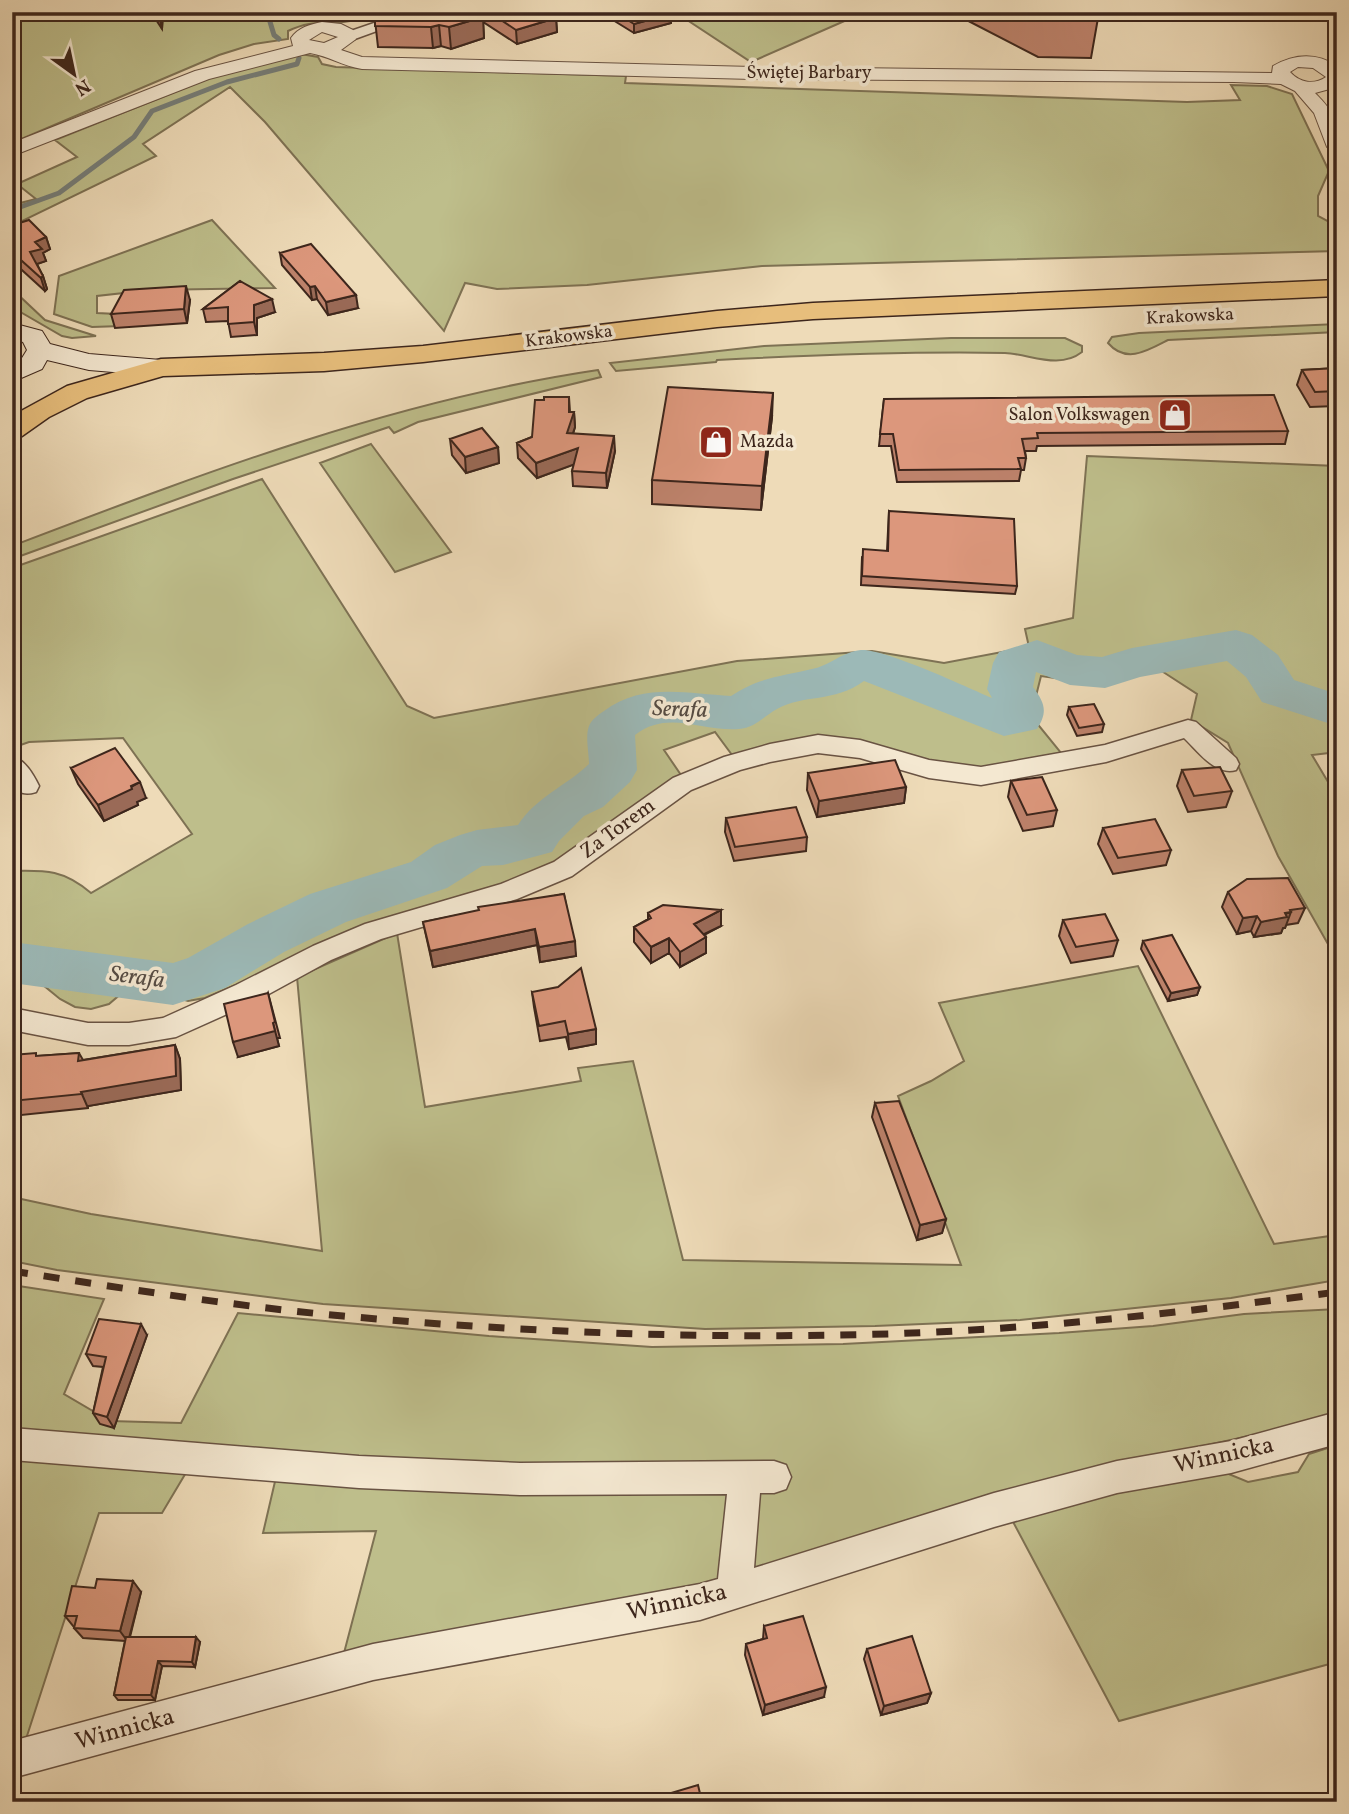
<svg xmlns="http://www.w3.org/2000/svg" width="1349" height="1814" font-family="Vollkorn,serif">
	<rect width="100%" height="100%" fill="#eedbb8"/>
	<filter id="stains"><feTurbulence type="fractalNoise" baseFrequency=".00286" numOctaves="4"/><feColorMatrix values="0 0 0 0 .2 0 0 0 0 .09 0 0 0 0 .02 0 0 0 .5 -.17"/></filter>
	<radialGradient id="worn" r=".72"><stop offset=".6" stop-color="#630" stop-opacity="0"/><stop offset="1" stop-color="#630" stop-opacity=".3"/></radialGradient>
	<path fill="#bebe8b" stroke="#7e7254" stroke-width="2" d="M65 12H375L377 14C368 17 359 20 350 21 325 26 315 18 288 31V39L254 44 219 55 12 143V16Z
		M675 12H865L751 62Z
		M301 54 318 57 322 64 336 67 626 76 625 83 1187 102 1240 100 1231 85 1267 86 1292 94 1329 171 1318 196V216L1337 226V251L762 266 587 285 497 289 465 283 444 331 265 122 230 87 143 144 156 156 12 226V205L36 199 17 184 77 157 55 140 212 77Z
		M212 220 275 288 151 290 97 296V313L117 314 121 326 92 327 54 314 59 276Z
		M12 289 45 320 96 336 72 338 62 336 17 310 12 305Z
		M1337 324V332L1168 340C1147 351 1126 364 1108 343L1112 337 1139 333Z
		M951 338H1065L1082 346V352C1059 370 1030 354 1005 353 908 351 813 355 717 360L716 362 616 371 610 363 764 346Z
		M598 370 601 377 418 422 394 433 389 427 233 479 12 559V546C204 473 394 400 598 370Z
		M371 444 451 552 395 572 320 463Z
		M1087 456 1337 466V752L1312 755 1337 797V960L1278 856 1228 743 1191 720 1197 694 1157 668 1097 684 1041 676 1031 716 1062 754 983 770 932 762 850 741 735 759 715 732 664 750 683 778 558 865 285 964 205 998 188 1001 141 987 122 993 109 1004 91 1009 75 1007 60 999 38 981 22 975 12 979V871C47 870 64 870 91 893L192 834 123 738 29 742 12 748V568L262 479 407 706 434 718 737 661 872 651 944 663 1029 647 1025 629 1073 618Z
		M397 933 425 1107 581 1081 578 1068 633 1061 683 1260 961 1265 898 1096 931 1081 964 1061 939 1003 1138 966 1274 1244 1337 1235V1280L1231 1298 1020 1320 875 1326 705 1329 323 1304 57 1270 12 1261V1197L91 1214 322 1251 297 977Z
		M12 1285 104 1299 64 1394 110 1421 181 1423 238 1313 489 1336 652 1347 843 1344 1059 1333 1153 1326 1244 1314 1337 1309V1415L1323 1420 1074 1474 787 1563 658 1594 344 1653 376 1531 263 1533 280 1460 190 1466 162 1513H99L26 1739 12 1743Z
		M1337 1445V1662L1119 1721 1011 1518 1081 1500 1224 1472 1248 1482 1298 1472 1309 1454Z"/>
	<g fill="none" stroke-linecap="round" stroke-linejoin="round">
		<path stroke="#767e79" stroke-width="5" d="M267 12 274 35 279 39
			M12 210 59 193 134 137 152 111 227 82 297 64 299 58"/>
		<path fill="#9cb9b7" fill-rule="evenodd" d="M1236 630 1252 635 1278 655 1294 680 1337 694V726L1262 702 1246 677 1227 661 1140 677 1105 688 1070 685 1036 672 1033 687C1045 703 1048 712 1037 729L1004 736 864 681C834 703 803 694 777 709 764 716 755 728 739 729 702 732 668 709 635 735L637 770 630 782 603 807 584 816 559 841 552 852 503 865 482 866 447 888 346 922 284 952 225 988 173 1005 12 983V942L173 963 188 958 248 924 310 894 411 862 435 845 460 835 477 830 518 825C536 797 566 786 589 764 589 753 585 736 589 726 592 719 598 715 604 711 643 682 687 694 731 696 757 678 782 676 812 669 829 666 842 652 861 650 883 648 967 687 992 698L987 689 993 663 999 652 1037 640 1077 655 1102 657 1132 648Z"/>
		<g stroke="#695343" stroke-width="3">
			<path id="minor" d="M406 12H429L352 40 347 42 339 37 342 34Z
				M1188 720 1196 722 1236 758 1239 764 1236 770C1215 776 1198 751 1184 738L1106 762 981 785 929 778 860 758 818 753 770 762 740 770 691 790 572 876 517 899 381 939 331 960 256 1001 176 1037 129 1045H88L12 1030V1008L88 1023H129L163 1018 236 985 313 946 365 924 501 884 554 862 673 778 724 757 770 744 818 735 860 740 929 760 981 767 1105 745Z
				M12 756C25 760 33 774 39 786L36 792C10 800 12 775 12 756Z
				M1337 1412V1444L1231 1473 1117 1493 994 1527 700 1620 373 1680 12 1778V1741L373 1644 700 1584 718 1579 727 1494 520 1495 359 1488 12 1460V1428L359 1456 520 1463 774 1461 786 1465 791 1477 786 1489 774 1493H760L754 1568 994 1493 1117 1461 1231 1441Z"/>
		</g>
		<g stroke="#695343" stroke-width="2">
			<path id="tertiary" d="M322 22 341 24 353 30 356 39 341 50 362 57 753 67 1272 73 1273 66C1294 54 1316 52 1337 66V87L1315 93C1338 116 1337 122 1337 153L1327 147 1314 113 1295 91 1281 84 1234 82 753 79 362 69C343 66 328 56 310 53L209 79 12 156V143L195 71 293 46 291 38C299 27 309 25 322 22ZM322 32 338 37 324 43 309 40ZM1298 67 1313 68 1326 77C1314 85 1300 83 1290 72Z"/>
		</g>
		<g stroke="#3d261c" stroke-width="2">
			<path id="secondary" d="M12 323 42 331 50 344 89 354 161 360 171 362 175 368 171 374 161 376 89 370 47 360 42 369 12 382V363L22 358 27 350 23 342 12 339Z"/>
		</g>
		<g stroke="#3d261c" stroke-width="3">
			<path id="primary" d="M1337 280V296L813 319 717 327 423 362 324 371 163 376 87 398 49 417 22 436 12 439V416L67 386 161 359 324 353 423 346 717 311 813 303Z"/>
		</g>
		<use href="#minor" fill="#f4e8d1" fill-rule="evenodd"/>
		<use href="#tertiary" fill="#f4e8d1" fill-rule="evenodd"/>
		<use href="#secondary" fill="#f4e8d1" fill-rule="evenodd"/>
		<use href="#primary" fill="#e7be7c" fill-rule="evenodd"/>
		<path stroke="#3d261c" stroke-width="7" stroke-dasharray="16 16" stroke-linecap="butt" d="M12 1271C122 1288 232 1306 343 1316 508 1331 673 1338 838 1335 1005 1333 1171 1314 1337 1292"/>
	</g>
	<path fill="#bd826b" stroke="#3d261c" stroke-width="2" d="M151 12H163L162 29Z
		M479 12H548L556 18 557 32 517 44 483 22 484 38 451 49 441 46 433 48 378 47 375 20 479 14Z
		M600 12H669L671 14V23L634 33Z
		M951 12H1087L1098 18 1091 58 1038 57Z
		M12 217 16 224 46 237 50 249 43 253 46 261 37 264 43 276 47 289 45 291 12 261Z
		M280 253 358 308 328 315 317 299 312 300 282 265Z
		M240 281 275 312 257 318V335L231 337 228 321 206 322 203 309Z
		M190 300 187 323 115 328 111 314Z
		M1337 368V410L1336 406 1310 407 1297 385 1302 370Z
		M884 399 1288 431 1285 444 1037 446 1036 451H1025L1026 458 1024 470H1021L1019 481 897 482 891 446H879Z
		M570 412H574L575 427 573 434 615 451 607 488 573 486 572 471 574 464 537 478 518 458 517 443 532 437Z
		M772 417 761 510 652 504V480Z
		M450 439 498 447 499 463 466 473 452 455Z
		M889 511 1017 586 1015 594 861 585 862 557 887 551Z
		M1069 707 1104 724 1102 732 1077 736 1067 715Z
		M71 768 146 798 137 802 138 805 104 821 78 784Z
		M1182 770 1232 791 1226 807 1188 812 1177 786Z
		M808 773 906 787 904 803 817 817 807 790Z
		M1011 781 1057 810 1053 826 1023 831 1008 797Z
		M726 818 807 837 806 851 734 861 725 832Z
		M1103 828 1171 850 1166 865 1113 874 1098 844Z
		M1228 892 1305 908 1298 923 1286 925 1285 928H1283L1281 933 1254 937 1251 931 1237 934 1222 907Z
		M564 894 576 956 540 962 537 945 433 967 423 922Z
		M648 913 721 926 704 935 706 953 680 967 669 953 651 963 634 942V927L648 919Z
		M1063 920 1118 940 1113 956 1071 963 1059 936Z
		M1143 941 1200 987 1197 995 1168 1001 1141 949Z
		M532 992 596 1029V1044L569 1049 566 1037 540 1041 534 1007Z
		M268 993 280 1038H277L279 1046 238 1057Z
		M175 1045 180 1059 181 1090 88 1106V1108L12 1116V1055L37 1056 79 1053 83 1060Z
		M875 1103 946 1219 942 1233 917 1240 872 1117Z
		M147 1335 114 1428 100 1424 93 1413 103 1367 93 1366 86 1354Z
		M141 1592 130 1637 200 1642 195 1667 162 1666 155 1700H118L114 1695 125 1641 83 1638 74 1628V1627L65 1616Z
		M764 1626 824 1697 763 1715 745 1655 746 1644 763 1639Z
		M867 1649 931 1693 927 1703 881 1715 864 1659Z"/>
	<path fill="#9a6a57" stroke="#3d261c" stroke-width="2" d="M158 12H163L162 29Z
		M671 14V23L634 33V24Z
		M483 17 484 38 451 49 449 27Z
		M556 18 557 32 517 44 516 30Z
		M439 25 441 46 433 48 431 27Z
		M46 237 50 249 43 253 46 261 34 265 30 252 35 242Z
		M43 276 47 289 45 291 41 278Z
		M186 286 190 300 187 323 184 309Z
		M315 286 317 299 312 300 310 287Z
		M356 295 358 308 328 315 326 302Z
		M272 299 275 312 257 318V335L254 322V305Z
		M773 393 772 417 761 510 762 486Z
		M569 397 570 412H574L575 427 568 448 567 433Z
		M614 436 615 451 607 488 606 473Z
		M498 447 499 463 466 473 465 457Z
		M578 448V463L537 478 536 463Z
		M140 782 146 798 137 802 138 805 104 821 98 805Z
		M906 787 904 803 817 817 819 801Z
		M721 910V926L694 939V924Z
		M1291 912 1285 928H1283L1281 933 1254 937 1261 922Z
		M1257 916 1251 931 1237 934 1243 918Z
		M535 929 537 945 433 967 430 951Z
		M706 937V953L680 967V952Z
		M669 938V953L651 963V947Z
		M575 941 576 956 540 962 539 947Z
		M1200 987 1197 995 1168 1001 1171 993Z
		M273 1023 279 1046 238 1057 233 1042Z
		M596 1029V1044L569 1049 568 1034Z
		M175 1045 180 1059 181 1090 88 1106V1108L81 1092Z
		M946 1219 942 1233 917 1240 920 1225Z
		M141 1324 147 1335 114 1428 107 1417Z
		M133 1581 141 1592 128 1642 120 1631Z
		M196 1637 200 1642 195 1667 192 1662Z
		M158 1661 162 1666 155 1700 151 1695Z
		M826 1687 824 1697 763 1715 765 1705Z
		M931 1693 927 1703 881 1715 884 1706Z"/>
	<path fill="#dc977c" stroke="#3d261c" stroke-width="2" d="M401 12H476L483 17 449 27 439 25 431 27 375 26V20Z
		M489 12H548L556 18 516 30Z
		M615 12H669L671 14 634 24Z
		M1034 12H1087L1098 18 1044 17Z
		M12 217 16 224 29 220 46 237 35 242 42 249 30 252 43 276 41 278 12 252Z
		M311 244 356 295 326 302 315 286 310 287 280 253Z
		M240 281 272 299 254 305V322L228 324V307L203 309Z
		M186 286 184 309 111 314 124 290Z
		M1337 368V391L1315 392 1302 370Z
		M668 387 773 393 762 486 652 480Z
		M1274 395 1288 431 1037 433 1038 438 1022 439 1026 458H1018L1021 469 899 470 893 434H880L884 399Z
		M544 397H569V412H574L567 433 614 436 606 473 572 471 578 448 536 463 517 443 532 437 535 400H544Z
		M482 428 498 447 465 457 450 439Z
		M889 511 1014 519 1017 586 862 576 863 549 888 551Z
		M1094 704 1104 724 1079 728 1069 707Z
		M115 748 140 782 131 786 132 789 98 805 71 768Z
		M895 760 906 787 819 801 808 773Z
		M1220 767 1232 791 1194 796 1182 770Z
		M1042 777 1057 810 1027 815 1011 781Z
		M796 807 807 837 735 847 726 818Z
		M1155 819 1171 850 1118 858 1103 828Z
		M1288 878 1305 908 1290 910 1291 912 1285 913 1287 917 1261 922 1257 916 1243 918 1228 892 1247 879Z
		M564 894 575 941 539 947 535 929 430 951 423 922 479 910 478 907Z
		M663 905 721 910 694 924 706 937 680 952 669 938 651 947 634 927 651 918 648 913Z
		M1105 914 1118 940 1076 947 1063 920Z
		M1172 935 1200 987 1171 993 1143 941Z
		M581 968 596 1029 568 1034 565 1021 539 1026 532 992 558 987Z
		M268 993 275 1022 273 1023 275 1031 233 1042 224 1004Z
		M175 1045 176 1076 81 1092 82 1094 12 1101V1055L36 1053V1056L79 1053 78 1061Z
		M899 1101 946 1219 920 1225 875 1103Z
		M99 1319 141 1324 107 1417 93 1413 106 1357 86 1354Z
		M97 1579 133 1581 120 1631 74 1628 77 1616H65L72 1586 95 1588Z
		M803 1616 826 1687 765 1705 746 1644 767 1638 764 1626Z
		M912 1636 931 1693 884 1706 867 1649Z
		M126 1637H196L192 1662 158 1661 151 1695H114Z
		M698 1785 702 1802H641Z"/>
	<defs>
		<g id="shop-square" transform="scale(1.75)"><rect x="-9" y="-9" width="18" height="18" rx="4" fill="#8f2418" stroke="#f4e8d1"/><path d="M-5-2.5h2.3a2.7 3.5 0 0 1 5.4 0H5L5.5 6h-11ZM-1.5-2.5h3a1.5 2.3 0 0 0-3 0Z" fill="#fff"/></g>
	</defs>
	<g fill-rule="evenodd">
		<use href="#shop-square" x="1175" y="415"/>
		<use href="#shop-square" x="716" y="442"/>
	</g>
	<g text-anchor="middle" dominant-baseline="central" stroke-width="7" stroke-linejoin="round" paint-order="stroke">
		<g font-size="18" fill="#3d261c" stroke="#f4e8d1">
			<text x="809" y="73">Świętej Barbary</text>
			<text transform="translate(1190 317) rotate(-3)">Krakowska</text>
			<text transform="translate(569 337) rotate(-7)">Krakowska</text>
		</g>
		<g font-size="18" fill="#3d261c" stroke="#f4e8d1" text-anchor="end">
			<text x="1150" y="415">Salon Volkswagen</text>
			<text x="740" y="442" text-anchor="start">Mazda</text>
		</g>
		<g font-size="21" fill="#3d261c" stroke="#f4e8d1">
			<text transform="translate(618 829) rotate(-36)">Za Torem</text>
		</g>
		<g font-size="23" font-style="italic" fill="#554b43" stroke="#f4e8d1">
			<text transform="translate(680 710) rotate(2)">Serafa</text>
			<text transform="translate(137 978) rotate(7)">Serafa</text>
		</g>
		<g font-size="24" fill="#3d261c" stroke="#f4e8d1">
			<text transform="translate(1224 1456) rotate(-12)">Winnicka</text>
			<text transform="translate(677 1603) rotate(-12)">Winnicka</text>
			<text transform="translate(125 1730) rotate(-15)">Winnicka</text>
		</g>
	</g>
	<rect width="1349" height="1814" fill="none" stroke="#eedbb8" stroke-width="42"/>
	<rect x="14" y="14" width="1321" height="1786" fill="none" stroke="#3d261c" stroke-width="3.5"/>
	<rect x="21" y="21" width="1307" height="1772" fill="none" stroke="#3d261c" stroke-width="2"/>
	<g transform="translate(74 74) rotate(147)" stroke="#f4e8d1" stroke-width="5" paint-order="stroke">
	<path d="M0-5L12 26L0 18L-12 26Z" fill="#3d261c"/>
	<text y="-10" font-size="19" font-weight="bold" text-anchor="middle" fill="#3d261c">N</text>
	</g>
	<rect width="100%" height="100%" filter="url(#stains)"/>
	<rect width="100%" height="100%" fill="url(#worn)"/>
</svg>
